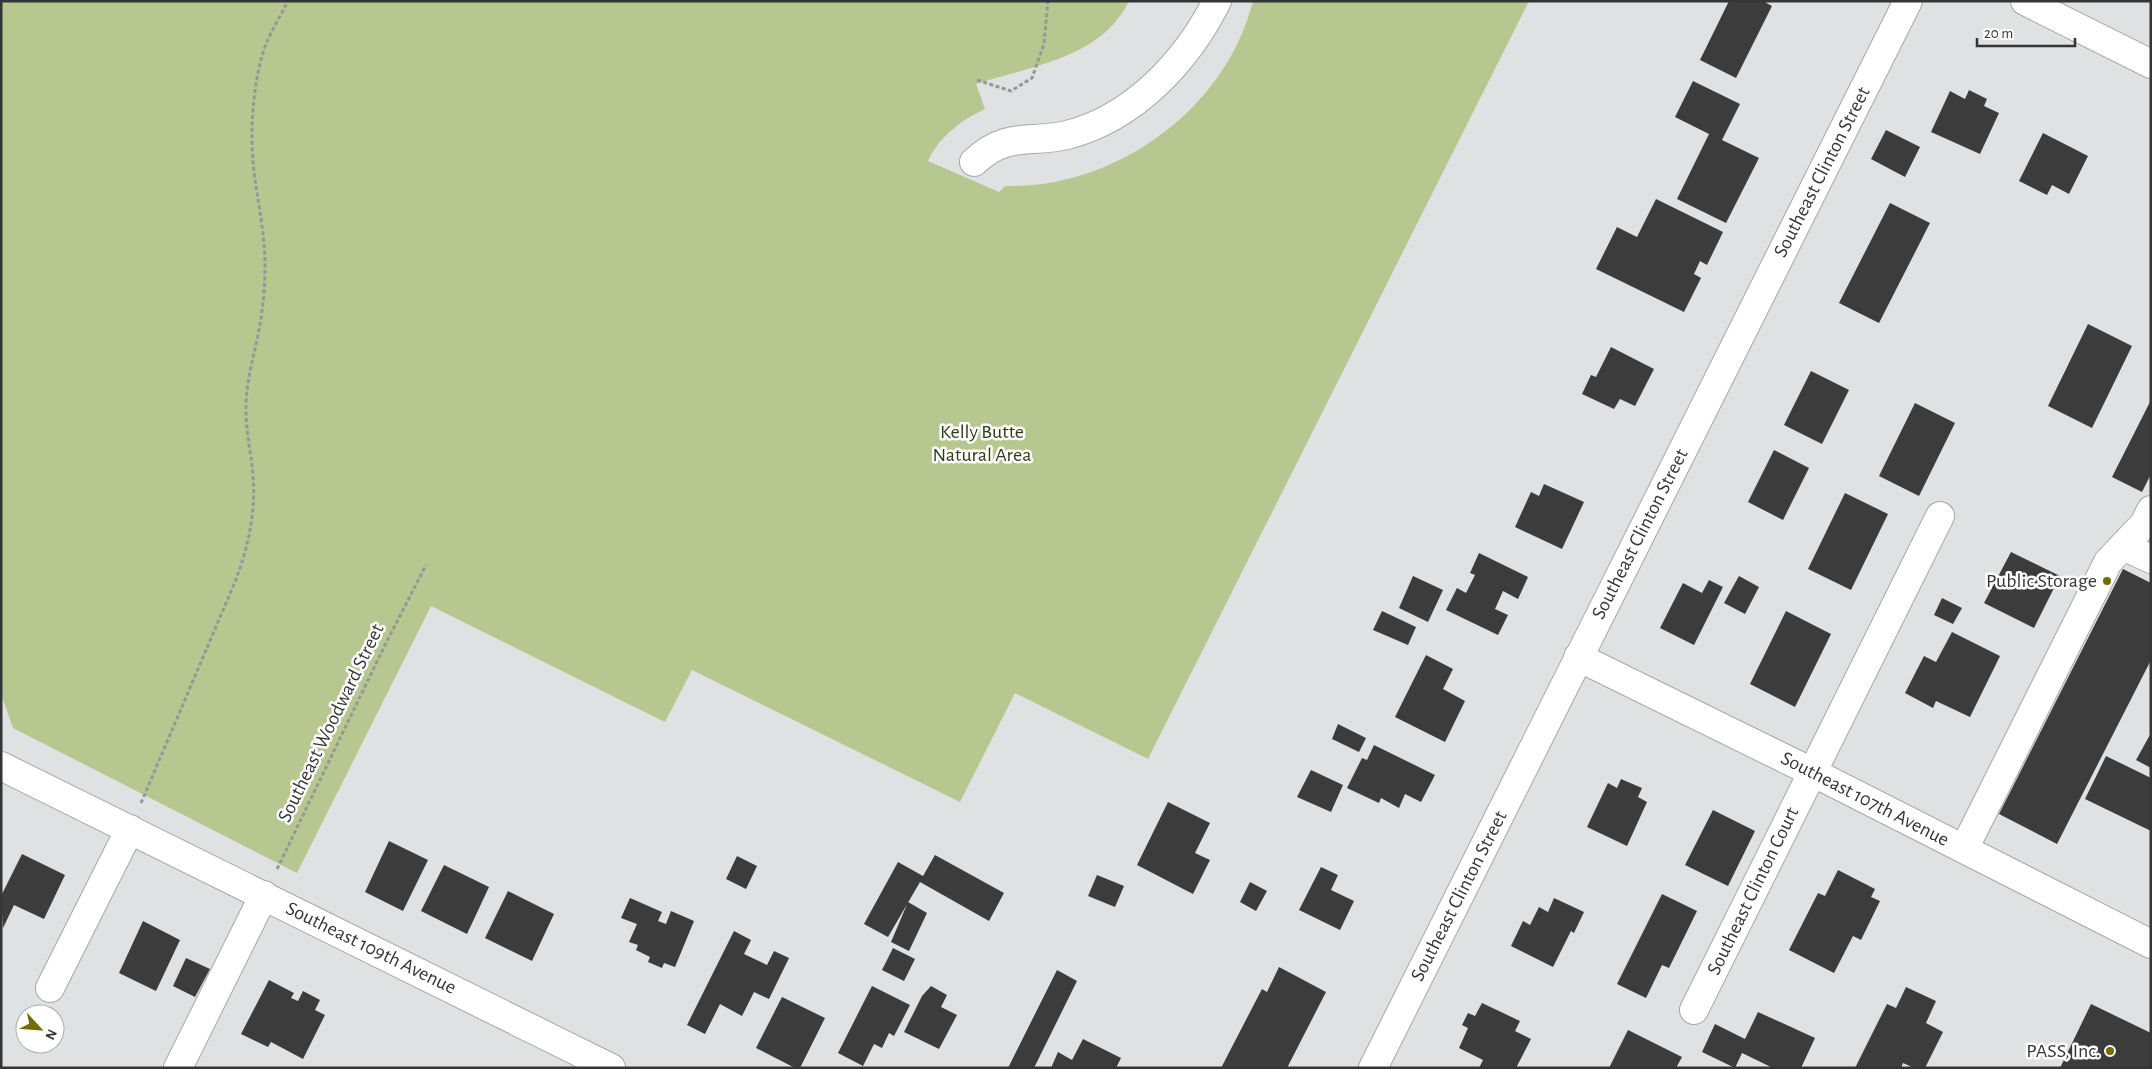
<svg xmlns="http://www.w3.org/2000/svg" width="2152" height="1069" font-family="'Alegreya Sans',sans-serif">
	<rect width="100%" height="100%" fill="#e0e1e2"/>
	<path fill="#b6c78f" d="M1 1H1129C1102 58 1031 66 976 84L985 109C961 120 939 137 928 161L999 192 1005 186C1116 189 1226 109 1253 1H1529L1148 759 1015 693 960 802 692 670 665 722 431 606 297 873 13 728 1 694Z"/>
	<path fill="#3c3c3d" d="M1729 1H1763L1772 6 1736 78 1700 60Z
		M1693 81 1740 104 1722 140 1759 158 1726 223 1677 199 1709 134 1675 117Z
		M1969 90 1987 99 1984 106 1999 113 1980 154 1931 132 1950 91 1965 99Z
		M1886 130 1920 147 1905 177 1871 159Z
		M2043 133 2088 156 2069 194 2052 185 2047 195 2019 181Z
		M1656 199 1723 232 1707 265 1700 261 1694 274 1701 278 1684 312 1596 269 1617 227 1637 237Z
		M1890 203 1930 223 1879 323 1839 303Z
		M2088 324 2132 346 2092 428 2048 406Z
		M1611 347 1654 369 1635 406 1620 399 1614 409 1582 394 1591 375 1596 377Z
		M1811 371 1849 390 1822 444 1784 425Z
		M2151 400V474L2142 492 2112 477Z
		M1915 403 1955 423 1919 496 1879 476Z
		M1774 450 1809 468 1783 520 1748 502Z
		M1544 484 1584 502 1562 549 1515 527 1531 492 1539 496Z
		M1845 493 1888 514 1851 590 1808 569Z
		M2011 552 2060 576 2034 628 1984 603Z
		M1479 553 1528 577 1518 599 1503 591 1495 609 1508 615 1498 635 1446 610 1457 588 1466 593 1475 575 1470 573Z
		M2123 569 2151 583V660L2057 844 1999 814Z
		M1413 576 1443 590 1428 622 1399 608Z
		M1739 576 1759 587 1745 614 1724 603Z
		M1709 580 1723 587 1694 645 1660 628 1683 583 1702 593Z
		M1942 598 1962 608 1953 624 1934 615Z
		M1382 611 1416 627 1408 645 1373 630Z
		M1786 611 1831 634 1795 707 1750 684Z
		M1952 632 2000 656 1970 717 1936 701 1933 708 1905 693 1924 656 1936 662Z
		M1426 655 1453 669 1443 689 1465 701 1445 742 1395 717Z
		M1338 724 1366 738 1359 752 1332 739Z
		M2151 733V768L2136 760Z
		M1374 745 1435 775 1421 802 1405 794 1399 808 1381 798 1379 803 1347 788 1362 758 1367 760Z
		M2106 756 2151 778V831L2085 799Z
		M1311 770 1343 785 1331 812 1297 797Z
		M1621 779 1642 788 1638 797 1647 802 1627 846 1587 827 1608 783 1617 788Z
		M1168 802 1210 823 1195 853 1210 860 1193 894 1137 865Z
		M1713 810 1755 831 1728 886 1685 865Z
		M389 841 428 860 403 911 365 892Z
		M22 854 65 875 44 919 14 905 3 928 1 896Z
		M935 855 1004 893 989 921 920 882 888 937 864 924 898 862 923 876Z
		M737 856 757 866 746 889 726 879Z
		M444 865 489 887 467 934 421 911Z
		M1321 867 1338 875 1331 890 1354 901 1340 930 1299 910Z
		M1838 870 1875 889 1871 897 1880 901 1861 940 1853 936 1834 973 1789 950 1818 893 1825 896Z
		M1097 875 1124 886 1115 907 1088 896Z
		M1250 882 1267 891 1256 911 1240 902Z
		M508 891 554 914 532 961 485 938Z
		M1662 894 1697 911 1669 968 1662 965 1646 998 1617 984Z
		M630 898 662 912 658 921 666 924 671 911 694 921 675 967 664 963 662 968 648 962 650 957 636 950 638 945 629 942 637 924 621 918Z
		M1554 898 1584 912 1574 933 1571 931 1553 967 1511 946 1523 921 1530 925 1539 907 1548 912Z
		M908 902 927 913 909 951 891 942Z
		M143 921 180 940 156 991 119 973Z
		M734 931 751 940 744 954 767 965 774 951 789 958 769 999 754 992 742 1016 720 1004 705 1034 687 1025Z
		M893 948 915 959 904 981 882 970Z
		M186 958 210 969 195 997 173 986Z
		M1279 967 1326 992 1287 1068H1221L1262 989 1267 992Z
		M1057 970 1077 981 1034 1068H1008Z
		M269 980 294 993 291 998 298 1001 303 991 320 1000 315 1010 325 1015 303 1059 271 1042 268 1047 241 1034Z
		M872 986 910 1005 894 1036 889 1033 882 1048 874 1044 863 1066 838 1053Z
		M931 986 947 995 941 1007 957 1015 939 1049 904 1032 922 996Z
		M1906 987 1936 1001 1926 1023 1943 1032 1925 1068H1914L1903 1063 1901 1068H1855L1887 1004 1896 1008Z
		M782 997 825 1018 800 1068H795L756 1048Z
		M1482 1003 1520 1021 1515 1031 1531 1039 1516 1068H1479L1483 1060 1459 1048 1468 1028 1462 1025 1468 1013 1475 1016Z
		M2091 1004 2151 1033V1068H2060Z
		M1758 1012 1815 1038 1801 1068H1773L1742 1053 1735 1068 1702 1052 1715 1024 1745 1039Z
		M1628 1030 1682 1057 1676 1068H1609Z
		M1083 1039 1121 1058 1116 1068H1051L1058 1052 1072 1060Z"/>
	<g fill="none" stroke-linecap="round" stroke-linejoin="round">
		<g stroke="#a6a7a7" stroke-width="30">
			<path id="minor" d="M2025 1 2151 64
				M974 162C1007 131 1028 144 1067 135 1134 118 1187 61 1217 1
				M2123 546 2151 559
				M1578 657 1812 772 2151 944
				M1 766 611 1068
				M1964 849 2108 562 2144 524 2151 510
				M50 988 130 829
				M1694 1010 1940 516
				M178 1068 264 895
				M1373 1068 1908 1"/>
		</g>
		<path stroke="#979798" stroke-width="3" stroke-dasharray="4 2.5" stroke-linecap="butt" d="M977 80 1011 91 1032 78 1044 44 1048 1
			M141 803 235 582C248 548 256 513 253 475 251 451 245 428 246 404 247 378 254 355 259 330 263 309 265 287 265 266 265 234 258 203 254 172 250 134 252 93 262 56 267 37 279 19 288 1
			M277 869 385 645 426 565"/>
		<use href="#minor" stroke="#fff" stroke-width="28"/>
	</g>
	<g fill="#746b04" stroke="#fff" stroke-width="2">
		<circle cx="2107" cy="581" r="5"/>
		<circle cx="2110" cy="1051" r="5"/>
	</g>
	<g text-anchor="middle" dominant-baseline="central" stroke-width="5" stroke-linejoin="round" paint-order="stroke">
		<g font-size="20" fill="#353535" stroke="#fff">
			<text transform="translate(1822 172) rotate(-63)">Southeast Clinton Street</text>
			<text transform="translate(1640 534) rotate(-63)">Southeast Clinton Street</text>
			<text transform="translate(331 723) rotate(-64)">Southeast Woodward Street</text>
			<text transform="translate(1865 799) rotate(27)">Southeast 107th Avenue</text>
			<text transform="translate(1753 891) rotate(-64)">Southeast Clinton Court</text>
			<text transform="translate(1459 896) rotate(-63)">Southeast Clinton Street</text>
			<text transform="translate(371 948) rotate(26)">Southeast 109th Avenue</text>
		</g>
		<g font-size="20" fill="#323b18" stroke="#fff">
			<text x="982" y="432">Kelly Butte<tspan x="982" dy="23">Natural Area</tspan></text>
		</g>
		<g font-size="20" fill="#353535" stroke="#fff" text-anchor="end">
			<text x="2097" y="581">Public Storage</text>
			<text x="2100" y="1051">PASS, Inc.</text>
		</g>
	</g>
	<rect width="2152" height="1069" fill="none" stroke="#353535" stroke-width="5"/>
	<g transform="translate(40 1029) rotate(116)"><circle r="24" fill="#ffffff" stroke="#aeaeae"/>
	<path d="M0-4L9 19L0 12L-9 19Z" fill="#746b04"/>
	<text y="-8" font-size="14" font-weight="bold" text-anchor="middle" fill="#353535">N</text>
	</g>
	<path d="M1977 38v8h98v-8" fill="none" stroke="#353535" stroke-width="2.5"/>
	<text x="1984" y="38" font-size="15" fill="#353535" stroke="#ffffff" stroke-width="4" paint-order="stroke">20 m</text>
</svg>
